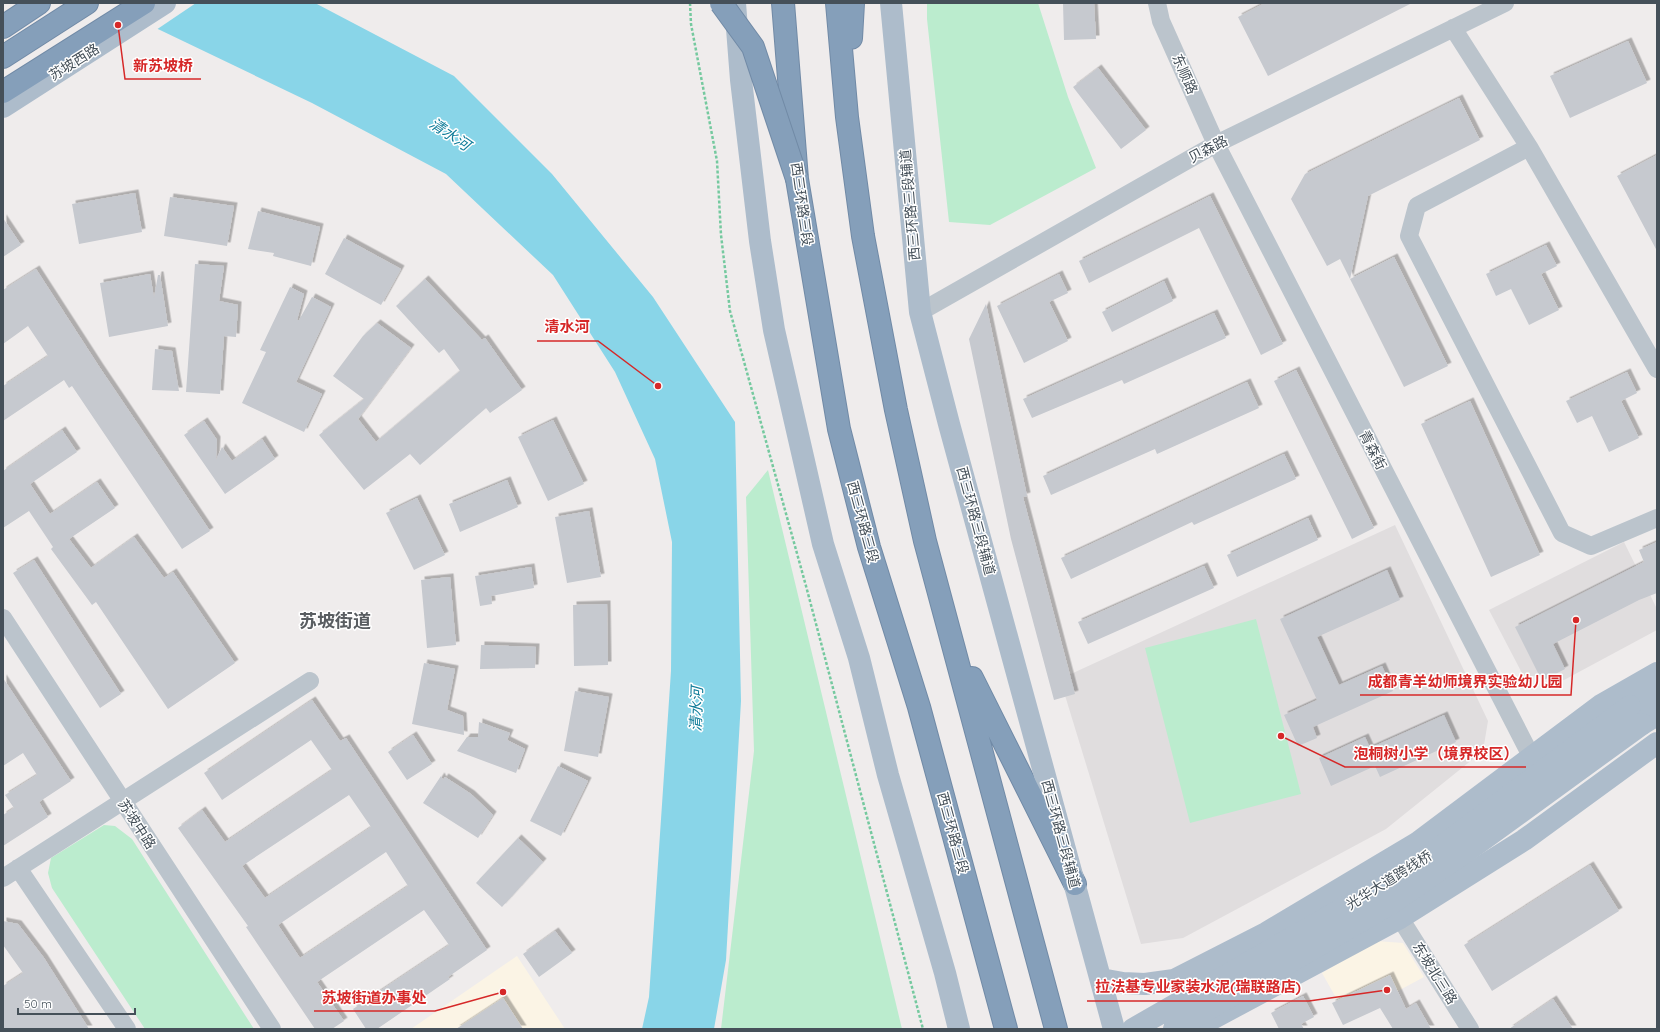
<svg xmlns="http://www.w3.org/2000/svg" width="1660" height="1032" font-family="Quicksand,'Noto Sans SC',sans-serif">
	<defs>
		<filter id="shadow"><feDropShadow dx="3.5" dy="-3.5" stdDeviation="0" flood-color="#0004"/></filter>
	</defs>
	<rect width="100%" height="100%" fill="#efecec"/>
	<path fill="#fbf4e5" d="M1376 941 1403 943 1424 977 1370 1006 1339 1003 1322 973Z
		M517 956 565 1029H411Z"/>
	<path fill="#e0ddde" d="M1395 525 1488 721 1483 751 1386 829 1183 938 1141 944 1060 679Z
		M1624 542 1657 609V630L1564 680 1523 675 1489 610Z"/>
	<path fill="#bbecce" d="M927 3H1038L1068 97 1096 168 990 225 949 222 927 19Z
		M768 470 902 1029H721L754 751 746 497Z
		M1256 619 1301 794 1190 823 1145 648Z
		M104 825 115 826 132 839 254 1029H145L52 888 48 873 51 858Z"/>
	<path fill="#89d5e8" d="M99 3H315L454 76 552 174 653 297 735 422 741 701 726 960 714 1029H642L649 997 671 671 672 542 655 459 615 372 553 275 446 174 312 103 160 30Z"/>
	<path fill="#efecec" d="M97 3H196L156 30Z"/>
	<path fill="#c6c9cf" fill-rule="evenodd" filter="url(#shadow)" d="M1063 3H1094L1096 39 1064 40Z
		M1265 3H1412L1268 76 1238 17Z
		M1628 41 1647 83 1570 118 1550 76Z
		M1098 68 1146 130 1121 149 1073 87Z
		M1459 98 1480 140 1368 196 1350 279 1394 257 1448 366 1404 387 1340 259 1327 266 1291 199 1305 174Z
		M1657 155V251L1617 176Z
		M135 193 142 232 79 244 72 204Z
		M1210 196 1283 344 1261 355 1199 228 1089 283 1079 261Z
		M170 197 234 206 227 246 164 236Z
		M258 211 320 227 311 266 273 256 274 253 248 249Z
		M3 218 21 245 3 257Z
		M344 238 401 269 381 305 325 274Z
		M1546 245 1557 266 1541 274 1559 310 1529 325 1511 289 1496 296 1486 274Z
		M195 264 224 266 219 301 238 305 236 337 224 336 220 394 186 392Z
		M36 269 100 368 210 531 182 549 72 386 69 388 64 380 3 421V386L48 356 28 326 3 344V290Z
		M150 274 154 298 158 275H160L168 326 109 337 100 283Z
		M1059 274 1068 293 1049 302 1068 341 1024 363 997 306Z
		M425 279 482 340 485 338 522 390 490 413 486 408 420 465 410 454 364 490 319 435 364 399 333 376 363 336 377 323 411 348 358 419 376 442 460 371 444 349 439 353 396 306Z
		M1164 281 1173 301 1112 332 1102 312Z
		M290 287 304 294 297 320H299L312 297 331 307 296 382 322 394 304 432 242 403 266 352 260 350Z
		M986 304 1027 496 1023 497 1075 694 1054 700 1011 539 969 339Z
		M1214 313 1226 338 1124 384 1122 380 1032 418 1023 399Z
		M155 349 172 351 179 391 152 390Z
		M1296 370 1374 528 1352 539 1274 381Z
		M1627 372 1637 393 1621 401 1639 438 1609 452 1592 416 1577 423 1566 401Z
		M1247 382 1259 408 1157 454 1155 449 1051 495 1043 476Z
		M1470 401 1540 555 1491 577 1421 424Z
		M553 420 584 484 548 501 518 437Z
		M204 421 217 440 216 460 222 447 232 461 262 439 275 459 225 494 184 435Z
		M62 430 77 452 30 484 50 514 97 482 115 508 69 539 91 568 134 537 164 578 173 572 235 663 168 709 96 602 92 605 51 549 53 547 29 511 3 528V471Z
		M1284 454 1296 479 1194 525 1192 522 1071 579 1061 558Z
		M507 480 518 507 460 532 449 504Z
		M417 498 445 555 414 570 386 513Z
		M589 511 601 577 567 583 555 517Z
		M1308 518 1318 540 1237 577 1227 555Z
		M1657 542V593L1639 600 1553 644 1565 669 1542 681 1515 627 1644 562 1639 550Z
		M34 560 121 694 100 708 13 573Z
		M1204 566 1214 588 1088 644 1078 622Z
		M531 567 534 588 491 596 492 604 480 606 475 576Z
		M1387 570 1400 600 1317 637 1339 685 1382 666 1393 691 1313 727 1317 738 1298 746 1284 715 1317 700 1280 619Z
		M450 577 456 645 427 648 421 580Z
		M607 604 608 665 574 666 573 605Z
		M481 645 536 647 535 668 480 669Z
		M424 663 455 669 447 710 463 716 464 735 412 724Z
		M3 678 71 781 39 802 48 817 3 846V815L14 808 5 795 37 775 23 753 3 766Z
		M575 691 609 697 598 757 564 751Z
		M312 700 340 741 346 738 487 950 448 977 450 979 377 1029H366L353 1009 449 945 424 910 317 982 344 1021 332 1029H315L246 927 248 926 178 828 202 810 225 842 332 770 311 740 222 800 204 773ZM349 795 371 827 265 898 242 866ZM386 852 408 886 300 958 278 925Z
		M1444 715 1456 742 1380 777 1375 766 1331 786 1319 758 1365 737 1370 748Z
		M479 722 510 733 507 740 525 749 516 773 457 751 467 737H478Z
		M413 735 432 764 407 780 388 752Z
		M558 766 588 781 561 836 530 821Z
		M441 776 443 780 445 777 471 794 493 815 478 838 423 803Z
		M518 838 543 862 502 907 476 883Z
		M1590 865 1619 911 1492 991 1464 945Z
		M3 921 18 924 44 958 89 1029H3V986L23 973 3 945Z
		M555 931 572 953 539 977 523 954Z
		M1390 975 1406 1009 1416 1003 1431 1029H1393L1380 1008 1343 1025 1332 1003Z
		M1303 996 1314 1017 1301 1024 1304 1029H1279L1271 1013Z
		M503 998 523 1029H456Z
		M1553 999 1573 1029H1509Z"/>
	<g fill="none" stroke-linecap="round" stroke-linejoin="round">
		<g stroke="#718aa6" stroke-width="24">
			<path id="highway" d="M783 3 797 179 839 429 869 547 919 707 1006 1029
				M837 3 847 117 863 236 896 410 925 541 1056 1029
				M3 27 39 3
				M851 38 853 3
				M3 57 87 3
				M3 92 144 3
				M972 678 1075 884"/>
		</g>
		<path stroke="#75c99f" stroke-width="2.5" stroke-dasharray="3 2" stroke-linecap="butt" d="M690 3 691 24 717 161 721 235 730 311 806 586 923 1029"/>
		<path stroke="#bbc4cc" stroke-width="18" d="M1157 3 1161 21 1216 144 1531 756
			M1453 28 1529 147 1657 369
			M1529 147 1417 206 1409 236 1562 533 1591 546 1657 518
			M920 312 1216 144 1505 3
			M3 618 272 1029
			M18 868 127 1029
			M3 878 310 681
			M1400 918 1470 1029"/>
		<path stroke="#adbccb" stroke-width="22" d="M735 3 741 80 760 241 774 330 823 544 859 658 888 775 945 973 959 1029
			M891 3 920 312 949 424 1114 1029
			M3 107 165 3
			M1630 706 1657 691
			M1642 724 1657 715
			M1101 979 1123 983 1145 984 1174 980 1266 933 1417 843 1601 705 1657 673
			M1195 1028 1400 918 1524 840 1657 743"/>
		<use href="#highway" stroke="#859fba" stroke-width="22"/>
		<g stroke="#718aa6" stroke-width="24" stroke-linecap="butt">
			<path id="highway-bridge" d="M721 3 753 47 797 179"/>
		</g>
		<path stroke="#adbccb" stroke-width="22" d="M1133 1029 1396 878 1431 854 1630 706
			M1174 1029 1392 903 1477 844 1642 724"/>
		<use href="#highway-bridge" stroke="#859fba" stroke-width="22"/>
	</g>
	<g text-anchor="middle" dominant-baseline="central" stroke-width="3" stroke-linejoin="round" paint-order="stroke">
		<g font-size="14" fill="#455059" stroke="#fff">
			<text transform="translate(74 62) rotate(-32)">苏坡西路</text>
			<text transform="translate(1185 74) rotate(66)">东顺路</text>
			<text transform="translate(1208 149) rotate(-28)">贝森路</text>
			<text transform="translate(802 204) rotate(82)">西三环路三段</text>
			<text transform="translate(910 205) rotate(-95)">西三环路三段辅道</text>
			<text transform="translate(1373 450) rotate(63)">青森街</text>
			<text transform="translate(976 521) rotate(75)">西三环路三段辅道</text>
			<text transform="translate(863 522) rotate(75)">西三环路三段</text>
			<text transform="translate(137 824) rotate(57)">苏坡中路</text>
			<text transform="translate(953 833) rotate(75)">西三环路三段</text>
			<text transform="translate(1061 834) rotate(75)">西三环路三段辅道</text>
			<text transform="translate(1389 880) rotate(-32)">光华大道跨线桥</text>
			<text transform="translate(1435 973) rotate(58)">东坡北三路</text>
		</g>
		<g font-size="15" font-style="italic" fill="#117d9a" stroke="#fff">
			<text transform="translate(450 134) rotate(34)">清水河</text>
			<text transform="translate(696 709) rotate(-88)">清水河</text>
		</g>
		<g font-size="18" font-weight="bold" fill="#595d61" stroke="#fff">
			<text x="335" y="620">苏坡街道</text>
		</g>
	</g>
	<path fill="none" stroke="#d62828" stroke-width="1.5" d="M118 25L125 79H201M658 386L598 341H537M1576 620L1571 695H1360M1281 736L1345 767H1526M1387 990L1309 1001H1087M503 992L435 1011H314"/>
	<g fill="#d62828" stroke="#fff" stroke-width="1.5">
		<circle cx="118" cy="25" r="4"/>
		<circle cx="658" cy="386" r="4"/>
		<circle cx="1576" cy="620" r="4"/>
		<circle cx="1281" cy="736" r="4"/>
		<circle cx="1387" cy="990" r="4"/>
		<circle cx="503" cy="992" r="4"/>
	</g>
	<g font-size="15" text-anchor="middle" font-weight="bold" fill="#d62828" stroke="#fff" stroke-width="3" stroke-linejoin="round" paint-order="stroke">
		<text x="163" y="71">新苏坡桥</text>
		<text x="567" y="332">清水河</text>
		<text x="1465" y="687">成都青羊幼师境界实验幼儿园</text>
		<text x="1436" y="759">泡桐树小学（境界校区）</text>
		<text x="1198" y="992">拉法基专业家装水泥(瑞联路店)</text>
		<text x="374" y="1003">苏坡街道办事处</text>
	</g>
	<rect width="1660" height="1032" fill="none" stroke="#455059" stroke-width="8"/>
	<path d="M18 1008v6h117v-6" fill="none" stroke="#455059" stroke-width="2"/>
	<text x="24" y="1008" font-size="12" fill="#455059" stroke="#ffffff" stroke-width="3" paint-order="stroke">50 m</text>
</svg>
